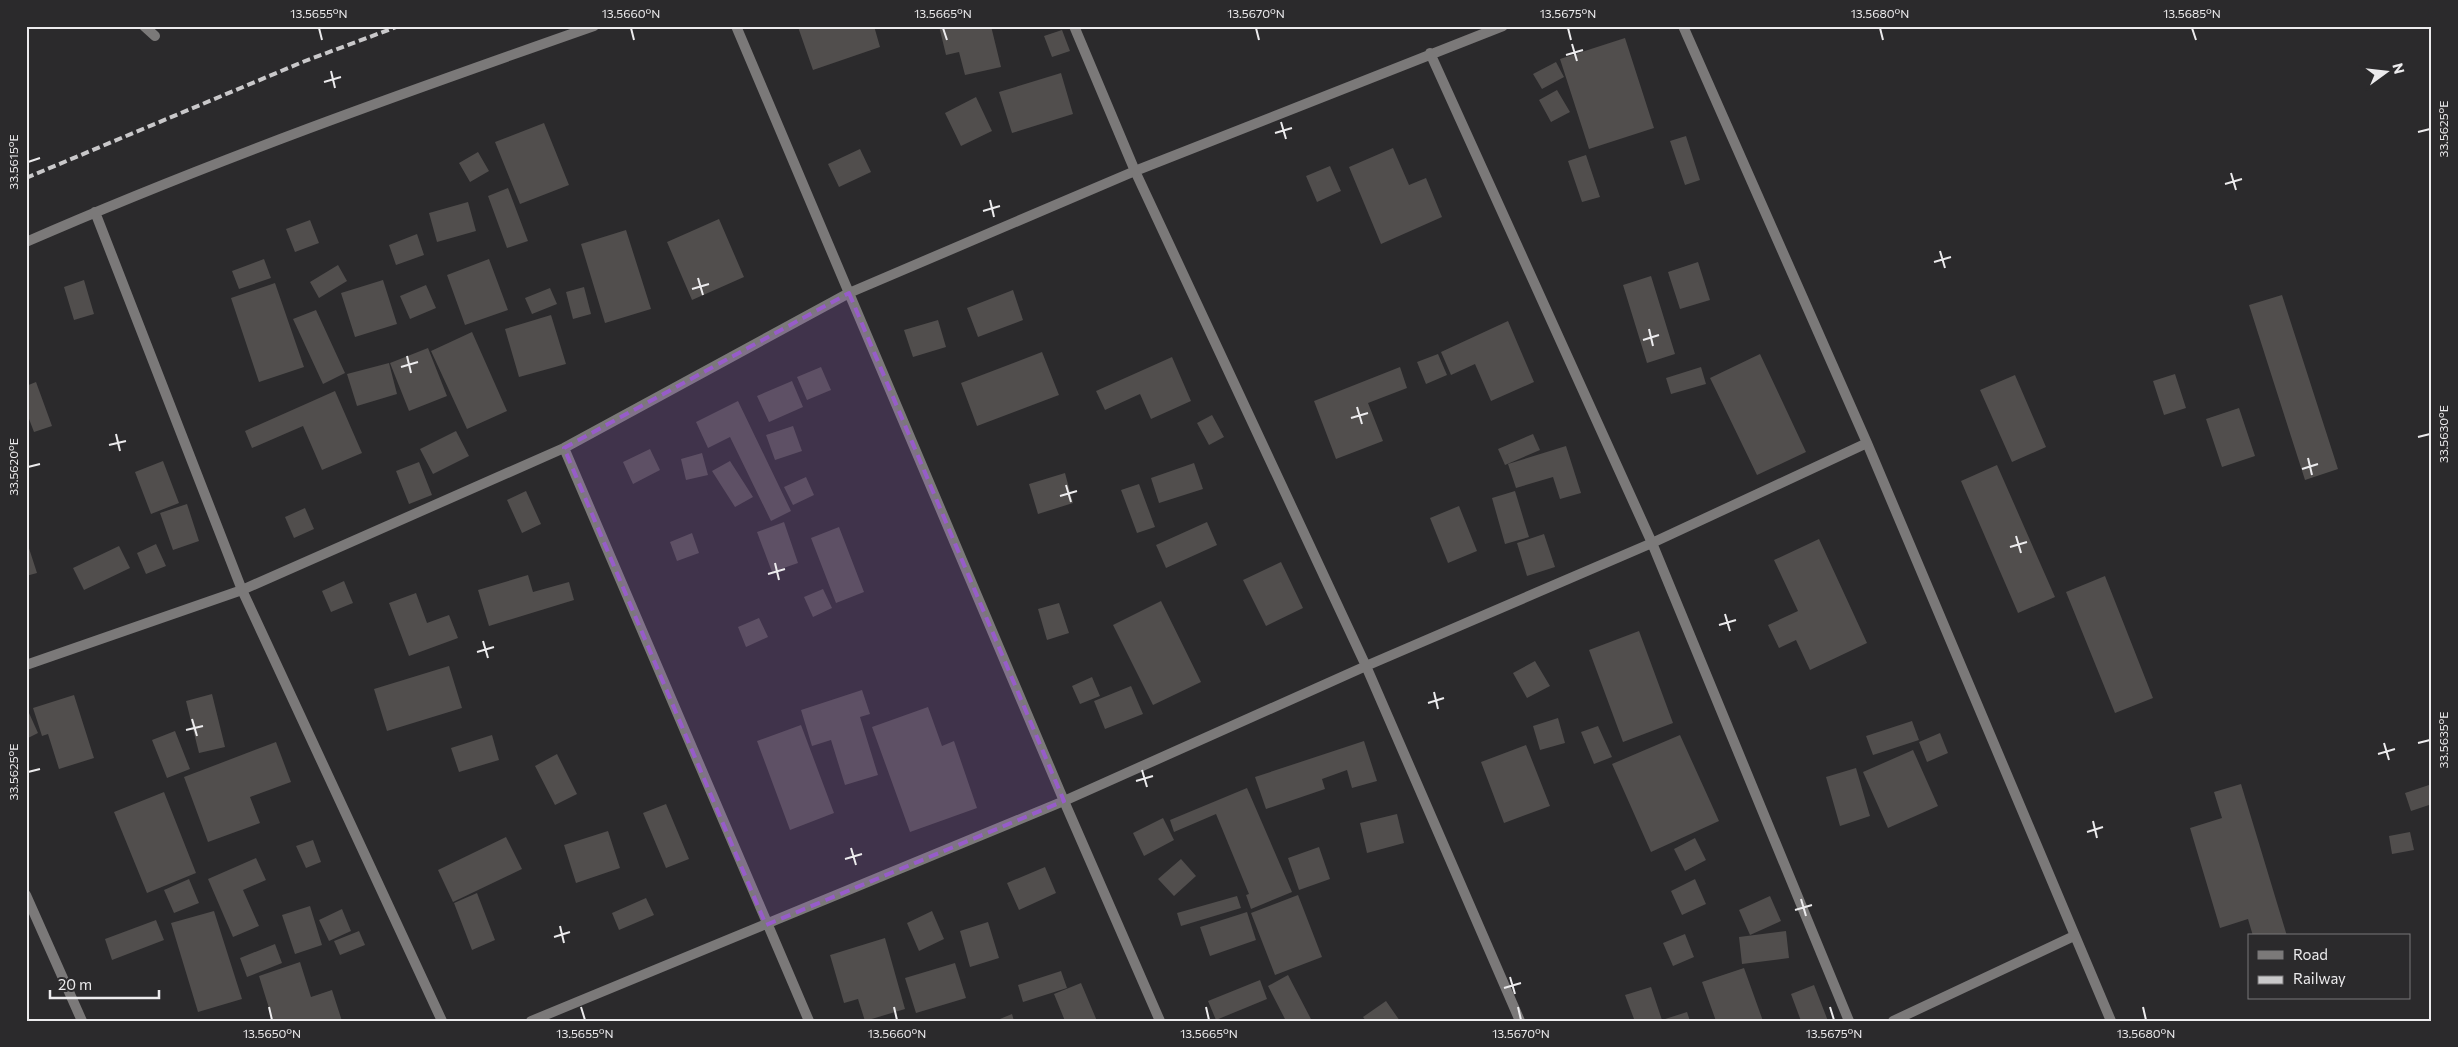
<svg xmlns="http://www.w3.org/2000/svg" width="2458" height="1047" font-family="Commissioner,sans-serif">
	<rect width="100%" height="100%" fill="#2b2a2c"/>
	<path fill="#514e4d" d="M874 26 880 47 813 70 798 27Z
		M939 26H991L1001 67 965 75 959 52 946 55Z
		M1062 30 1070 51 1052 57 1044 36Z
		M1625 38 1654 128 1589 149 1560 59Z
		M1556 62 1564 77 1542 89 1533 74Z
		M1061 73 1073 114 1012 133 999 92Z
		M1557 90 1570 112 1551 122 1539 100Z
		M976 97 992 131 961 146 945 113Z
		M544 123 569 185 520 204 495 142Z
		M1686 136 1700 180 1685 185 1670 141Z
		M1393 148 1409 185 1426 178 1442 217 1381 244 1349 167Z
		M860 149 871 172 839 187 828 164Z
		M478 152 489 171 470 182 459 163Z
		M1586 155 1600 197 1582 202 1568 161Z
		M1330 166 1341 191 1317 202 1306 176Z
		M508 188 528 241 507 248 488 196Z
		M468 202 476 231 437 242 429 213Z
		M719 219 744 277 692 300 667 242Z
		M310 220 319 243 295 252 286 229Z
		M626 230 651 309 605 323 581 244Z
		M417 234 424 255 396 265 389 245Z
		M264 259 271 278 239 289 232 271Z
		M489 259 508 310 465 325 447 275Z
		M1698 262 1710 300 1680 309 1668 272Z
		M338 265 347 281 319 298 310 282Z
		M1651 276 1675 354 1647 363 1623 285Z
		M84 280 94 314 74 320 64 287Z
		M383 280 397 324 355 337 341 293Z
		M275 283 304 367 259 382 231 298Z
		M426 285 436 308 410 319 400 296Z
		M584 287 591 314 573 319 566 292Z
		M550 288 557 304 532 314 525 298Z
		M1013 290 1023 320 978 337 967 308Z
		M2282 295 2338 469 2305 480 2249 305Z
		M316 310 345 373 323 384 293 319Z
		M551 315 566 364 519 377 505 329Z
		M938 320 946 347 913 357 904 330Z
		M1508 321 1534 382 1491 401 1475 364 1451 375 1441 352Z
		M472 332 507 411 467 429 431 351Z
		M428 348 447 396 409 411 390 363Z
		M1042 352 1059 395 977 426 961 383Z
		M1438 354 1447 375 1426 384 1417 362Z
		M1760 354 1806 452 1757 475 1710 378Z
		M1172 357 1191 401 1151 419 1140 394 1105 410 1096 391Z
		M389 363 397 394 357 406 347 374Z
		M821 367 831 390 807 400 797 377Z
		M1400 367 1407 388 1368 403 1383 441 1336 459 1314 401Z
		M1701 367 1706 384 1671 394 1666 378Z
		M2175 374 2186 408 2164 415 2153 381Z
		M2015 375 2046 447 2012 462 1980 390Z
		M792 381 803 407 769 422 757 396Z
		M36 382 52 426 34 432 26 411V386Z
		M335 391 362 453 322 470 303 426 252 448 245 431Z
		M738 401 791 511 771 521 730 437 708 448 696 422Z
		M2239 408 2255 456 2222 467 2206 419Z
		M1212 415 1224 437 1209 445 1197 423Z
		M793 426 802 451 775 460 766 435Z
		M456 431 469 456 433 474 420 449Z
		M1533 434 1540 450 1505 465 1498 449Z
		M1566 446 1581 493 1560 499 1553 477 1516 488 1508 464Z
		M650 449 660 470 633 484 623 462Z
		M702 453 708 475 686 480 681 459Z
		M163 461 179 503 151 514 135 472Z
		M730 461 753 497 735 507 712 471Z
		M419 462 432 495 409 504 396 471Z
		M1194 463 1203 489 1159 503 1151 478Z
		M1997 465 2055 597 2018 613 1961 481Z
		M1065 473 1073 503 1038 514 1029 484Z
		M806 477 814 495 793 505 784 487Z
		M1139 484 1155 527 1137 533 1121 490Z
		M526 491 541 524 522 533 507 500Z
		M1515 491 1529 537 1505 544 1492 498Z
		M187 504 199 541 173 550 160 513Z
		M1459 506 1477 551 1448 563 1430 518Z
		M305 508 314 529 294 538 285 517Z
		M784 522 798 563 772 572 757 532Z
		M1207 522 1217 545 1166 568 1156 545Z
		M839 527 864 592 836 603 811 538Z
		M692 533 699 553 677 561 670 542Z
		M1544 534 1555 567 1527 576 1517 543Z
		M26 539 37 573 26 576Z
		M1819 539 1867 643 1810 670 1796 640 1779 648 1768 625 1798 611 1774 560Z
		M156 544 166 566 146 574 137 553Z
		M119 546 130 568 84 590 73 568Z
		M1281 562 1303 608 1266 626 1243 580Z
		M528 575 533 592 569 582 574 600 489 626 478 590Z
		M2105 576 2153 698 2115 713 2066 592Z
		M344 581 353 603 331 612 322 591Z
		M823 589 832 608 813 617 804 597Z
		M416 593 427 623 449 615 458 638 409 656 389 603Z
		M1161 601 1201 682 1153 705 1113 625Z
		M1059 603 1069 633 1047 640 1038 609Z
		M759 618 768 637 746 647 738 627Z
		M1639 631 1673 723 1623 742 1589 650Z
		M1535 661 1550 686 1527 698 1513 673Z
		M449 666 462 708 387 731 374 689Z
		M1092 677 1100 696 1080 704 1072 686Z
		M1131 686 1143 714 1105 729 1094 701Z
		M862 690 870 714 860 717 878 775 845 785 831 740 812 746 801 710Z
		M212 694 225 747 199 753 186 701Z
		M74 695 94 758 59 769 48 734 42 736 33 708Z
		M928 707 942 746 954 741 977 808 910 832 872 727Z
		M29 713 38 733 26 739V715Z
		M1558 718 1565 743 1540 750 1533 726Z
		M1912 721 1919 740 1873 755 1866 736Z
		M801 725 834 813 790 830 757 741Z
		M1598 726 1612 757 1594 764 1581 732Z
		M175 731 190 769 167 778 152 740Z
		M1940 733 1948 753 1927 762 1919 742Z
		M492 735 499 760 459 772 451 748Z
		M1680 735 1719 821 1651 852 1612 764Z
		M1364 741 1377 781 1352 788 1347 770 1322 779 1325 789 1266 809 1255 777Z
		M276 742 291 782 250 797 260 823 208 842 184 777Z
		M1526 745 1550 806 1504 823 1481 762Z
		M1913 750 1938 806 1888 828 1863 772Z
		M557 754 577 794 555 805 535 766Z
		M1856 768 1870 816 1840 826 1826 777Z
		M2241 784 2287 936H2253L2248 919 2220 928 2190 828 2222 818 2214 792Z
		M2432 784V804L2411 811 2405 793Z
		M1247 788 1292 892 1251 909 1246 895 1249 894 1216 814 1174 832 1170 820Z
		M164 792 196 873 147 893 114 812Z
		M666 804 689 859 666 868 643 813Z
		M1397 814 1404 843 1367 853 1360 823Z
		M1163 818 1174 840 1144 856 1133 833Z
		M608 831 620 868 576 883 564 845Z
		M2410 832 2414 850 2392 854 2389 836Z
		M506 837 522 869 453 902 438 870Z
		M1695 838 1706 860 1685 871 1674 849Z
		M313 840 321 862 306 868 296 846Z
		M1319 847 1330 879 1299 890 1288 858Z
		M256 858 266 880 243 890 259 926 233 937 208 879Z
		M1181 859 1196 876 1174 896 1158 879Z
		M1045 867 1056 893 1019 910 1007 883Z
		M189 879 199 903 174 913 164 890Z
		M1695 879 1706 904 1682 915 1671 891Z
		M477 893 495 940 472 950 454 903Z
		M1298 895 1322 957 1275 975 1251 913Z
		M1237 896 1241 908 1181 926 1177 913Z
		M1770 896 1781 921 1750 935 1739 910Z
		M646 898 654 915 619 930 612 913Z
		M310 906 322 945 295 954 282 915Z
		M342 909 351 931 329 941 319 920Z
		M214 911 242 999 198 1012 171 923Z
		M932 911 944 939 919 951 907 923Z
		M1247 912 1256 940 1210 956 1200 927Z
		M156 920 164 940 112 960 105 939Z
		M988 922 999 958 970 967 960 931Z
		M359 931 365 945 340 955 334 941Z
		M1786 931 1789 958 1742 964 1739 937Z
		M1685 934 1694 957 1673 966 1663 943Z
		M885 938 905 1009 865 1021 858 999 844 1003 830 955Z
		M275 944 282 963 247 977 240 958Z
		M300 962 311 997 332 990 342 1021H273L259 976Z
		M955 963 966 998 916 1013 905 978Z
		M1744 968 1763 1021H1716L1702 982Z
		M1061 971 1067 988 1023 1002 1018 985Z
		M1288 975 1312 1021H1286L1268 986Z
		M1260 980 1267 999 1216 1020 1208 1001Z
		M1081 983 1097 1021H1065L1054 994Z
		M1814 985 1828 1021H1801L1791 994Z
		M1651 987 1662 1020 1687 1012 1690 1021H1630L1634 1019 1625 995Z
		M1386 1001 1400 1021H1366L1363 1017Z
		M1012 1014 1014 1021H995Z"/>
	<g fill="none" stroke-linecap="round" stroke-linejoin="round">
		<path stroke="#7b7979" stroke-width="10" d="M144 26 155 36
			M736 26 1064 801 1160 1021
			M1074 26 1135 171 1366 666 1520 1021
			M1683 26 1867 443 2111 1021
			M1430 53 1652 543 1849 1021
			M95 212 242 590 442 1021
			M26 242C211 161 403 93 594 26
			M564 448 809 1021
			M26 665 242 590 564 448 849 293 1135 171 1503 26
			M26 895 82 1021
			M531 1021 1064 801 1366 666 1652 543 1867 443
			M1893 1021 2074 936"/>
		<path stroke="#c9c8ca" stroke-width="4" stroke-dasharray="8 4" stroke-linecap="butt" d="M26 178 305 61 399 26"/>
	</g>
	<path fill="#975cca" fill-opacity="0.2" stroke="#975cca" stroke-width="4" stroke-dasharray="10 6" stroke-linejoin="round" d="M849 293 1064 801 766 925 564 448Z"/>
	<path fill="none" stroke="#ecebed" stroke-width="2" d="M319 28 322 40M631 28 634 40M943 28 947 40M1256 28 1259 40M1568 28 1571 40M1880 28 1883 40M2192 28 2196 40M1572 44 1577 61M1566 55 1583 50M331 71 335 88M324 82 341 77M1281 122 1286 139M2418 132 2430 129M1275 133 1292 128M28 162 40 158M2231 173 2236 190M2225 184 2242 179M990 200 994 217M983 211 1000 206M1940 251 1945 268M1934 262 1951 257M698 278 703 295M692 289 709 284M1649 329 1653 346M1643 340 1659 335M407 356 411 373M401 367 418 362M1357 407 1362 424M1351 418 1368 413M116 434 120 451M2418 437 2430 434M109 445 126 441M2308 458 2312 475M28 467 40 464M2302 469 2318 464M1066 485 1071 502M1060 496 1077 491M2016 536 2021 553M2010 547 2027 542M775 563 779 580M768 574 785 569M1725 614 1730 631M1719 625 1736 620M483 641 488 658M477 652 494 647M1434 692 1438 709M1428 703 1444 698M192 719 197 736M186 730 203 726M2384 743 2389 760M2418 743 2430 740M2378 754 2395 749M1142 770 1147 787M28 772 40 769M1136 781 1153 776M2093 821 2097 838M2087 832 2103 827M851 848 856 865M845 859 862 854M1801 899 1806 916M1795 910 1812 905M560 926 564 943M554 937 570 932M1510 977 1515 994M1504 988 1521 983M269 1007 272 1020M581 1007 585 1020M894 1007 897 1020M1206 1007 1209 1020M1518 1007 1521 1020M1830 1007 1834 1020M2143 1007 2146 1020"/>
	<rect width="2458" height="1047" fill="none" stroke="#2b2a2c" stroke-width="55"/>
	<rect x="2248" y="934" width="162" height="65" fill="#2b2a2c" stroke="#787779"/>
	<rect x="2258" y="951" width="25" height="8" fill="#7b7979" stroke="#787779"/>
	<text x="2293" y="960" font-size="15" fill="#ecebed">Road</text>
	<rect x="2258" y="976" width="25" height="8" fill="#c9c8ca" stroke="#787779"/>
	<text x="2293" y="984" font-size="15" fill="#ecebed">Railway</text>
	<g transform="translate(2386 72) rotate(75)" stroke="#2b2a2c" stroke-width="4" paint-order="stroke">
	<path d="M0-4L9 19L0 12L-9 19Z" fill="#ecebed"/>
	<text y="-8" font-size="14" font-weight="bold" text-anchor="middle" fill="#ecebed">N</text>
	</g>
	<path d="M50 990v8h109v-8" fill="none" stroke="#ecebed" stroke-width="2.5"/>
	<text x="58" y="990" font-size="15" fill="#ecebed" stroke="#2b2a2c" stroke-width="4" paint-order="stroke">20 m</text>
	<rect x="28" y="28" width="2402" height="992" fill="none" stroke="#ecebed" stroke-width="2"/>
	<g font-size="12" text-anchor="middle" fill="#ecebed">
		<text x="319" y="18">13.5655°N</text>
		<text x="631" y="18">13.5660°N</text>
		<text x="943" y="18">13.5665°N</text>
		<text x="1256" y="18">13.5670°N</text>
		<text x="1568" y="18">13.5675°N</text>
		<text x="1880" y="18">13.5680°N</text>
		<text x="2192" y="18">13.5685°N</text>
		<text transform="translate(2444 129) rotate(-90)" y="4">33.5625°E</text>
		<text transform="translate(14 162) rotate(-90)" y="4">33.5615°E</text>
		<text transform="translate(2444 434) rotate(-90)" y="4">33.5630°E</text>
		<text transform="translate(14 467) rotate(-90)" y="4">33.5620°E</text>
		<text transform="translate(2444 740) rotate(-90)" y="4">33.5635°E</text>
		<text transform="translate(14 772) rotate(-90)" y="4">33.5625°E</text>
		<text x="272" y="1038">13.5650°N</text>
		<text x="585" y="1038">13.5655°N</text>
		<text x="897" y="1038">13.5660°N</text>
		<text x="1209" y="1038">13.5665°N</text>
		<text x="1521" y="1038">13.5670°N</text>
		<text x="1834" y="1038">13.5675°N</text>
		<text x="2146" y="1038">13.5680°N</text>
	</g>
</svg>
